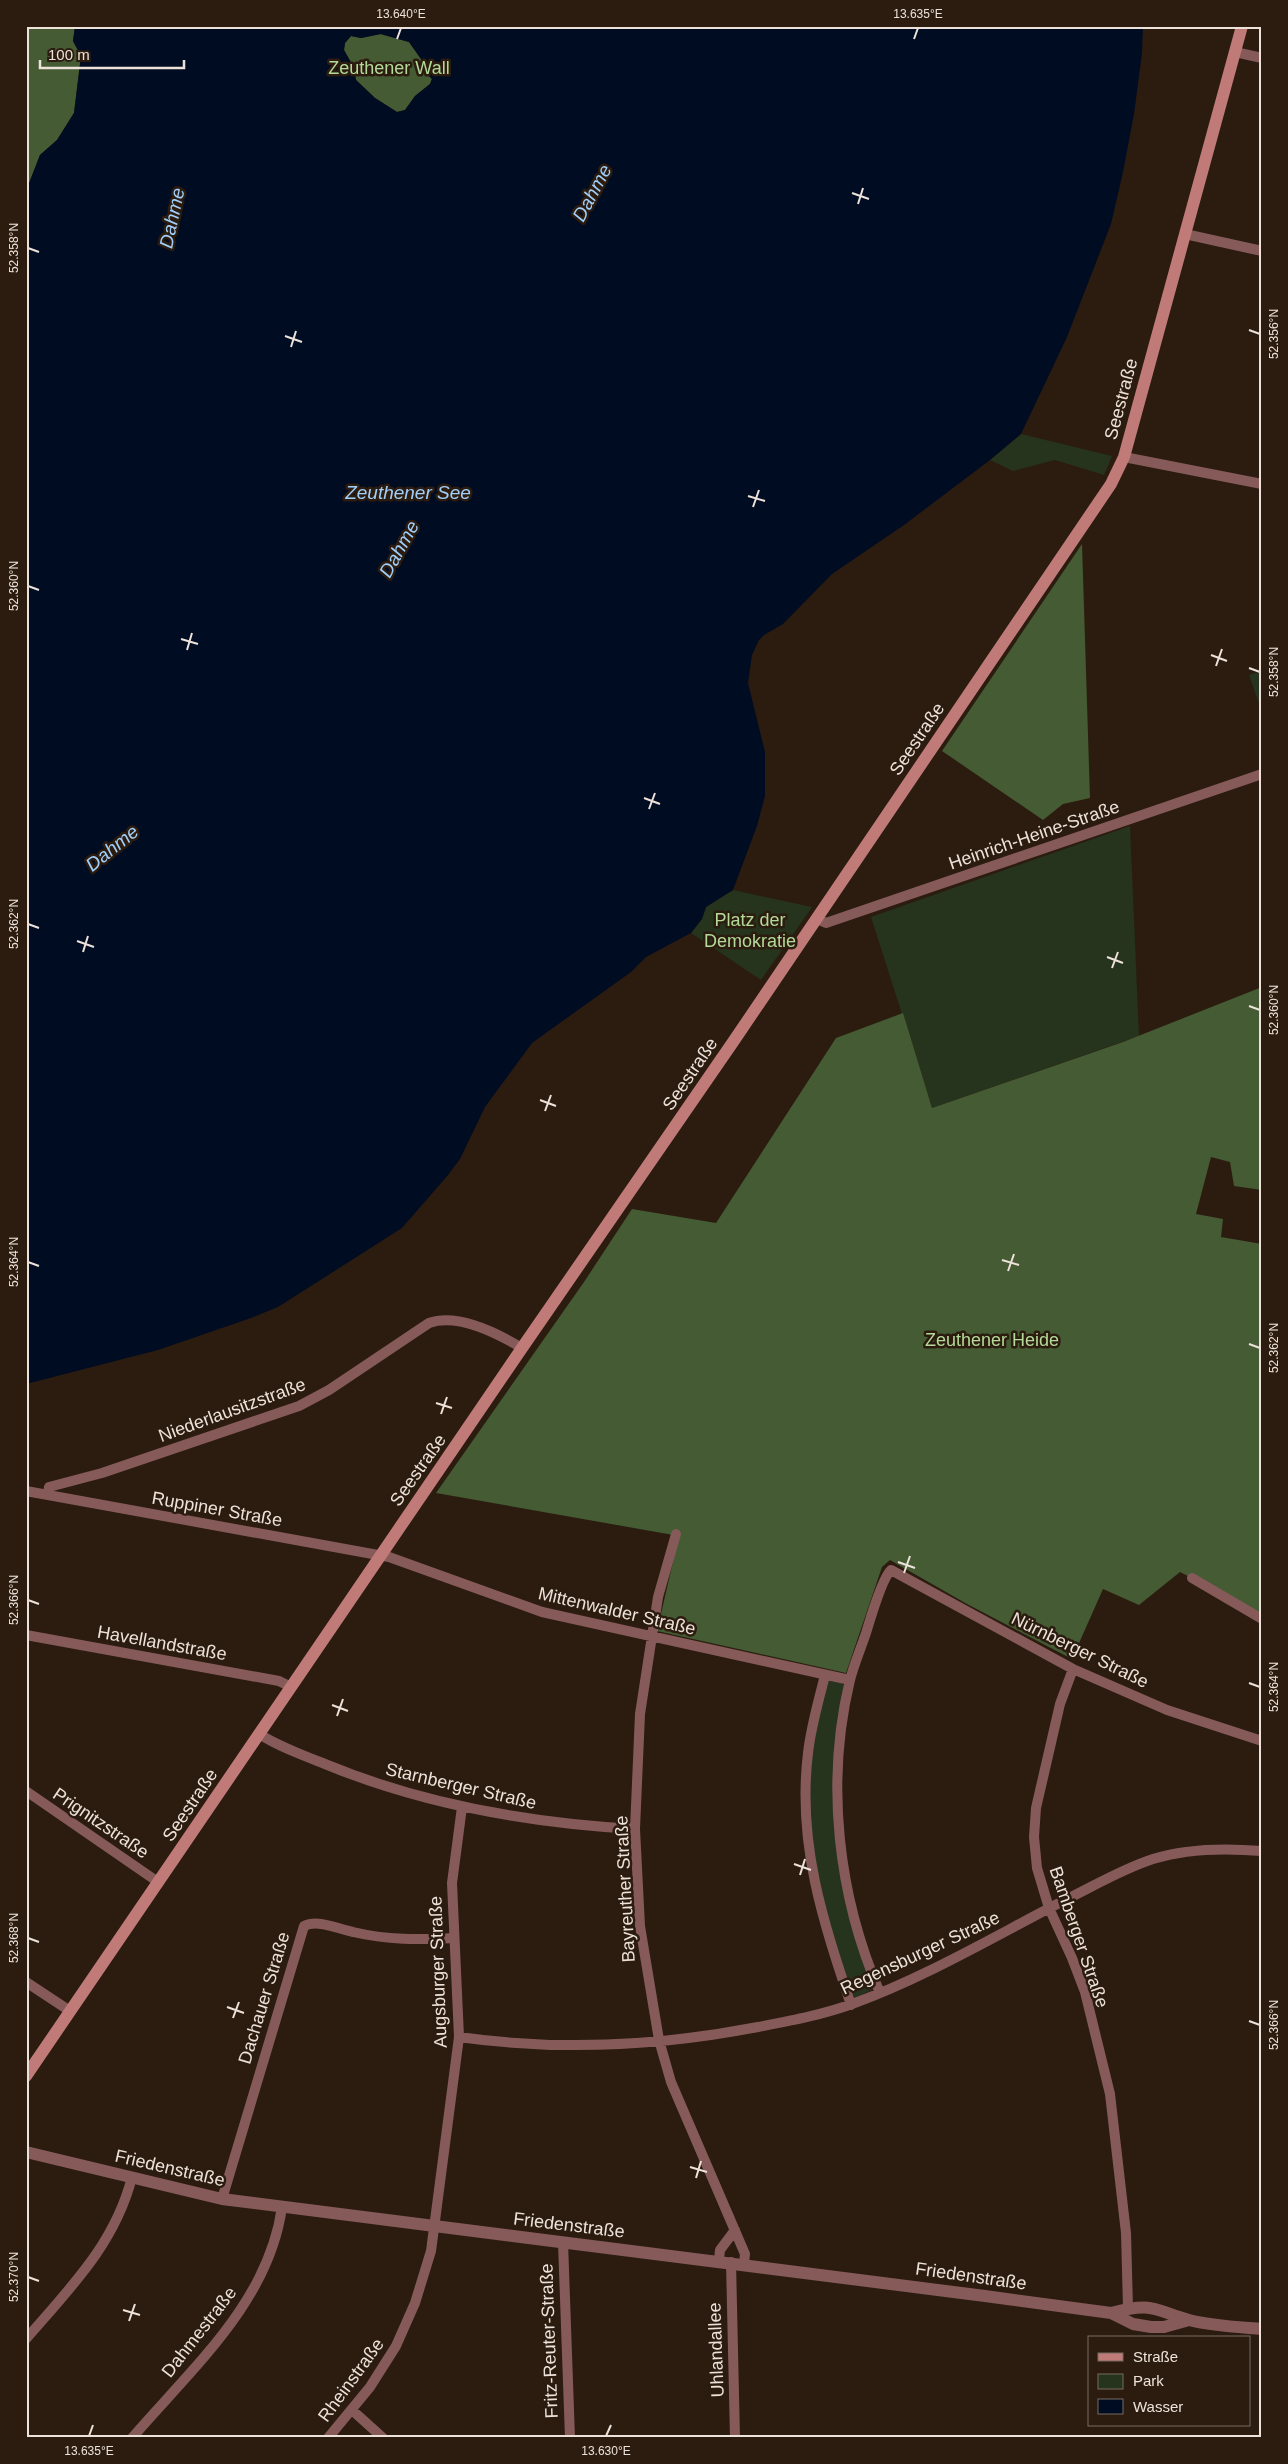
<svg xmlns="http://www.w3.org/2000/svg" width="1288" height="2464" font-family="Helvetica,sans-serif">
	<rect width="100%" height="100%" fill="#2b1c0f"/>
	<path fill="#26331d" d="M1021 434 1112 456 1104 475 1055 460 1013 471 990 460Z
		M1262 671V712L1249 675Z
		M1130 826 1139 1036 932 1108 871 917Z
		M733 890 812 907 761 980 691 933 702 919 706 907Z
		M828 1681H837L844 1685 834 1799 839 1870 872 1990 853 1998C826 1920 801 1836 812 1752 815 1728 823 1704 828 1681Z"/>
	<path fill="#445b33" d="M26 26H75L73 41 81 56 74 113 57 140 40 155 26 191Z
		M380 34 409 42 421 59 422 69 432 79 430 84 415 96 405 110 397 112 375 98 356 80 353 66 344 50 345 43 351 36 361 38Z
		M1082 544 1090 798 1063 804 1043 820 942 751Z
		M1262 987V1190L1234 1186 1230 1162 1211 1157 1196 1214 1223 1219 1221 1237 1262 1244V1614L1180 1572 1139 1605 1103 1589 1072 1659 967 1604 890 1560 882 1567 846 1673 657 1631 679 1536 436 1493 584 1282 632 1209 716 1223 836 1038 903 1013 932 1108 1123 1042Z"/>
	<path fill="#000c22" fill-rule="evenodd" d="M75 26H1143L1142 53 1134 114 1123 172 1111 224 1067 337 1021 434 990 460 904 525 832 574 783 624 764 635 759 640 752 655 748 683 765 752V796L757 826 733 890 706 907 702 919 691 933 646 957 631 972 532 1043 485 1107 460 1159 448 1175 402 1228 278 1307 251 1318 158 1350 26 1384V191L40 155 57 140 74 113 81 56 73 41ZM381 34 409 42 421 59 422 69 432 79 430 84 415 96 405 110 397 112 375 98 356 80 353 66 344 50 345 43 351 36 361 38Z"/>
	<g fill="none" stroke-linecap="round" stroke-linejoin="round">
		<path stroke="#865a59" stroke-width="10" d="M1235 52 1262 58
			M1185 234 1262 251
			M1124 457 1262 484
			M817 919 826 923 1262 774
			M26 1491 389 1557 542 1612 850 1680
			M48 1494 49 1487 102 1473 299 1406 329 1390 429 1323C457 1313 497 1333 522 1348
			M676 1534 658 1597 640 1714 635 1829 640 1926 659 2040 671 2082 745 2254 744 2263
			M1192 1578 1262 1619
			M26 1635 279 1681 291 1687
			M1073 1669 1060 1704 1036 1808 1034 1837 1037 1868 1049 1908 1072 1958 1085 1992 1110 2094 1126 2233 1128 2308
			M825 1675C819 1700 811 1726 808 1753 797 1843 823 1921 851 2005
			M259 1734C280 1747 302 1755 325 1764 424 1805 529 1823 635 1829
			M26 1791 158 1882
			M26 1982 70 2011
			M880 1993C838 1896 825 1783 850 1680 854 1664 861 1648 866 1633 870 1620 882 1578 891 1570L1073 1669 1167 1710 1262 1741
			M459 2037C558 2051 660 2046 758 2027 789 2021 822 2015 852 2004 926 1977 995 1936 1065 1900 1094 1886 1122 1869 1153 1859 1188 1848 1226 1848 1262 1851
			M222 2199 304 1926C318 1919 338 1929 353 1932 387 1940 419 1940 454 1938
			M563 2242 570 2438
			M719 2260 720 2250 735 2230
			M731 2262 735 2438
			M26 2339C70 2288 115 2244 132 2177
			M352 2410 383 2438
			M132 2438C191 2369 269 2302 282 2207
			M328 2438 370 2387 396 2346 415 2303 431 2251 459 2037 452 1883 462 1807"/>
		<path stroke="#865a59" stroke-width="12" d="M26 2152 222 2199 985 2296 1111 2313 1133 2324 1151 2327H1164L1189 2320
			M1111 2313C1152 2302 1152 2309 1189 2320 1212 2326 1238 2327 1262 2329"/>
		<path stroke="#c07b79" stroke-width="12" d="M26 2076 522 1348 733 1042 1111 484 1124 457 1242 26"/>
	</g>
	<path fill="none" stroke="#ede2d9" stroke-width="2" d="M397 39 401 28M914 39 918 28M852 193 869 199M858 204 863 188M28 248 39 252M1249 330 1260 334M285 336 302 342M291 347 296 331M748 496 765 501M753 507 759 490M28 586 39 590M181 639 198 644M187 650 192 633M1211 655 1227 661M1216 666 1222 649M1249 668 1260 672M644 798 660 804M649 809 655 793M28 924 39 928M77 941 94 947M83 952 88 936M1107 957 1123 963M1112 968 1118 952M1249 1006 1260 1010M540 1100 556 1106M545 1111 551 1095M1002 1260 1019 1265M28 1262 39 1266M1008 1271 1014 1254M1249 1344 1260 1348M436 1403 452 1408M441 1414 447 1397M898 1562 915 1568M904 1573 910 1556M28 1600 39 1604M1249 1683 1260 1687M332 1705 348 1711M337 1716 343 1699M794 1864 811 1870M800 1875 805 1859M28 1938 39 1942M227 2007 244 2013M233 2018 239 2002M1249 2021 1260 2025M690 2167 707 2172M696 2178 701 2161M28 2277 39 2281M123 2310 140 2315M129 2321 135 2304M89 2436 93 2425M606 2436 611 2425"/>
	<g text-anchor="middle" dominant-baseline="central" stroke-width="5" stroke-linejoin="round" paint-order="stroke">
		<g font-size="18" fill="#b3da98" stroke="#2b1c0f">
			<text x="389" y="68">Zeuthener Wall</text>
			<text x="750" y="920">Platz der<tspan x="750" dy="21">Demokratie</tspan></text>
			<text x="992" y="1340">Zeuthener Heide</text>
		</g>
		<g font-size="18" fill="#ede2d9" stroke="#2b1c0f">
			<text transform="translate(1121 399) rotate(-75)">Seestraße</text>
			<text transform="translate(917 739) rotate(-56)">Seestraße</text>
			<text transform="translate(1034 835) rotate(-19)">Heinrich-Heine-Straße</text>
			<text transform="translate(690 1074) rotate(-56)">Seestraße</text>
			<text transform="translate(232 1410) rotate(-20)">Niederlausitzstraße</text>
			<text transform="translate(418 1470) rotate(-55)">Seestraße</text>
			<text transform="translate(217 1509) rotate(10)">Ruppiner Straße</text>
			<text transform="translate(617 1611) rotate(13)">Mittenwalder Straße</text>
			<text transform="translate(162 1643) rotate(10)">Havellandstraße</text>
			<text transform="translate(1080 1650) rotate(26)">Nürnberger Straße</text>
			<text transform="translate(461 1786) rotate(13)">Starnberger Straße</text>
			<text transform="translate(190 1805) rotate(-56)">Seestraße</text>
			<text transform="translate(101 1823) rotate(34)">Prignitzstraße</text>
			<text transform="translate(625 1889) rotate(-93)">Bayreuther Straße</text>
			<text transform="translate(1079 1937) rotate(71)">Bamberger Straße</text>
			<text transform="translate(920 1953) rotate(-25)">Regensburger Straße</text>
			<text transform="translate(438 1972) rotate(-92)">Augsburger Straße</text>
			<text transform="translate(264 1998) rotate(-73)">Dachauer Straße</text>
			<text transform="translate(170 2168) rotate(13)">Friedenstraße</text>
			<text transform="translate(569 2225) rotate(7)">Friedenstraße</text>
			<text transform="translate(971 2276) rotate(8)">Friedenstraße</text>
			<text transform="translate(199 2332) rotate(-52)">Dahmestraße</text>
			<text transform="translate(549 2341) rotate(-92)">Fritz-Reuter-Straße</text>
			<text transform="translate(716 2350) rotate(-92)">Uhlandallee</text>
			<text transform="translate(351 2380) rotate(-54)">Rheinstraße</text>
		</g>
		<g font-size="19" font-style="italic" fill="#a0cffb" stroke="#2b1c0f">
			<text transform="translate(592 193) rotate(-62)">Dahme</text>
			<text transform="translate(172 218) rotate(-78)">Dahme</text>
			<text x="408" y="492">Zeuthener See</text>
			<text transform="translate(399 549) rotate(-61)">Dahme</text>
			<text transform="translate(112 848) rotate(-39)">Dahme</text>
		</g>
	</g>
	<rect width="1288" height="2464" fill="none" stroke="#2b1c0f" stroke-width="55"/>
	<rect x="1088" y="2336" width="162" height="90" fill="#2b1c0f" stroke="#796b60"/>
	<rect x="1098" y="2353" width="25" height="8" fill="#c07b79" stroke="#796b60"/>
	<text x="1133" y="2362" font-size="15" fill="#ede2d9">Straße</text>
	<rect x="1098" y="2374" width="25" height="15" fill="#26331d" stroke="#796b60"/>
	<text x="1133" y="2386" font-size="15" fill="#ede2d9">Park</text>
	<rect x="1098" y="2399" width="25" height="15" fill="#000c22" stroke="#796b60"/>
	<text x="1133" y="2412" font-size="15" fill="#ede2d9">Wasser</text>
	<path d="M40 60v8h144v-8" fill="none" stroke="#ede2d9" stroke-width="2.5"/>
	<text x="48" y="60" font-size="15" fill="#ede2d9" stroke="#2b1c0f" stroke-width="4" paint-order="stroke">100 m</text>
	<rect x="28" y="28" width="1232" height="2408" fill="none" stroke="#ede2d9" stroke-width="2"/>
	<g font-size="12" text-anchor="middle" fill="#ede2d9">
		<text x="401" y="18">13.640°E</text>
		<text x="918" y="18">13.635°E</text>
		<text transform="translate(14 248) rotate(-90)" y="4">52.358°N</text>
		<text transform="translate(1274 334) rotate(-90)" y="4">52.356°N</text>
		<text transform="translate(14 586) rotate(-90)" y="4">52.360°N</text>
		<text transform="translate(1274 672) rotate(-90)" y="4">52.358°N</text>
		<text transform="translate(14 924) rotate(-90)" y="4">52.362°N</text>
		<text transform="translate(1274 1010) rotate(-90)" y="4">52.360°N</text>
		<text transform="translate(14 1262) rotate(-90)" y="4">52.364°N</text>
		<text transform="translate(1274 1348) rotate(-90)" y="4">52.362°N</text>
		<text transform="translate(14 1600) rotate(-90)" y="4">52.366°N</text>
		<text transform="translate(1274 1687) rotate(-90)" y="4">52.364°N</text>
		<text transform="translate(14 1938) rotate(-90)" y="4">52.368°N</text>
		<text transform="translate(1274 2025) rotate(-90)" y="4">52.366°N</text>
		<text transform="translate(14 2277) rotate(-90)" y="4">52.370°N</text>
		<text x="89" y="2455">13.635°E</text>
		<text x="606" y="2455">13.630°E</text>
	</g>
</svg>
